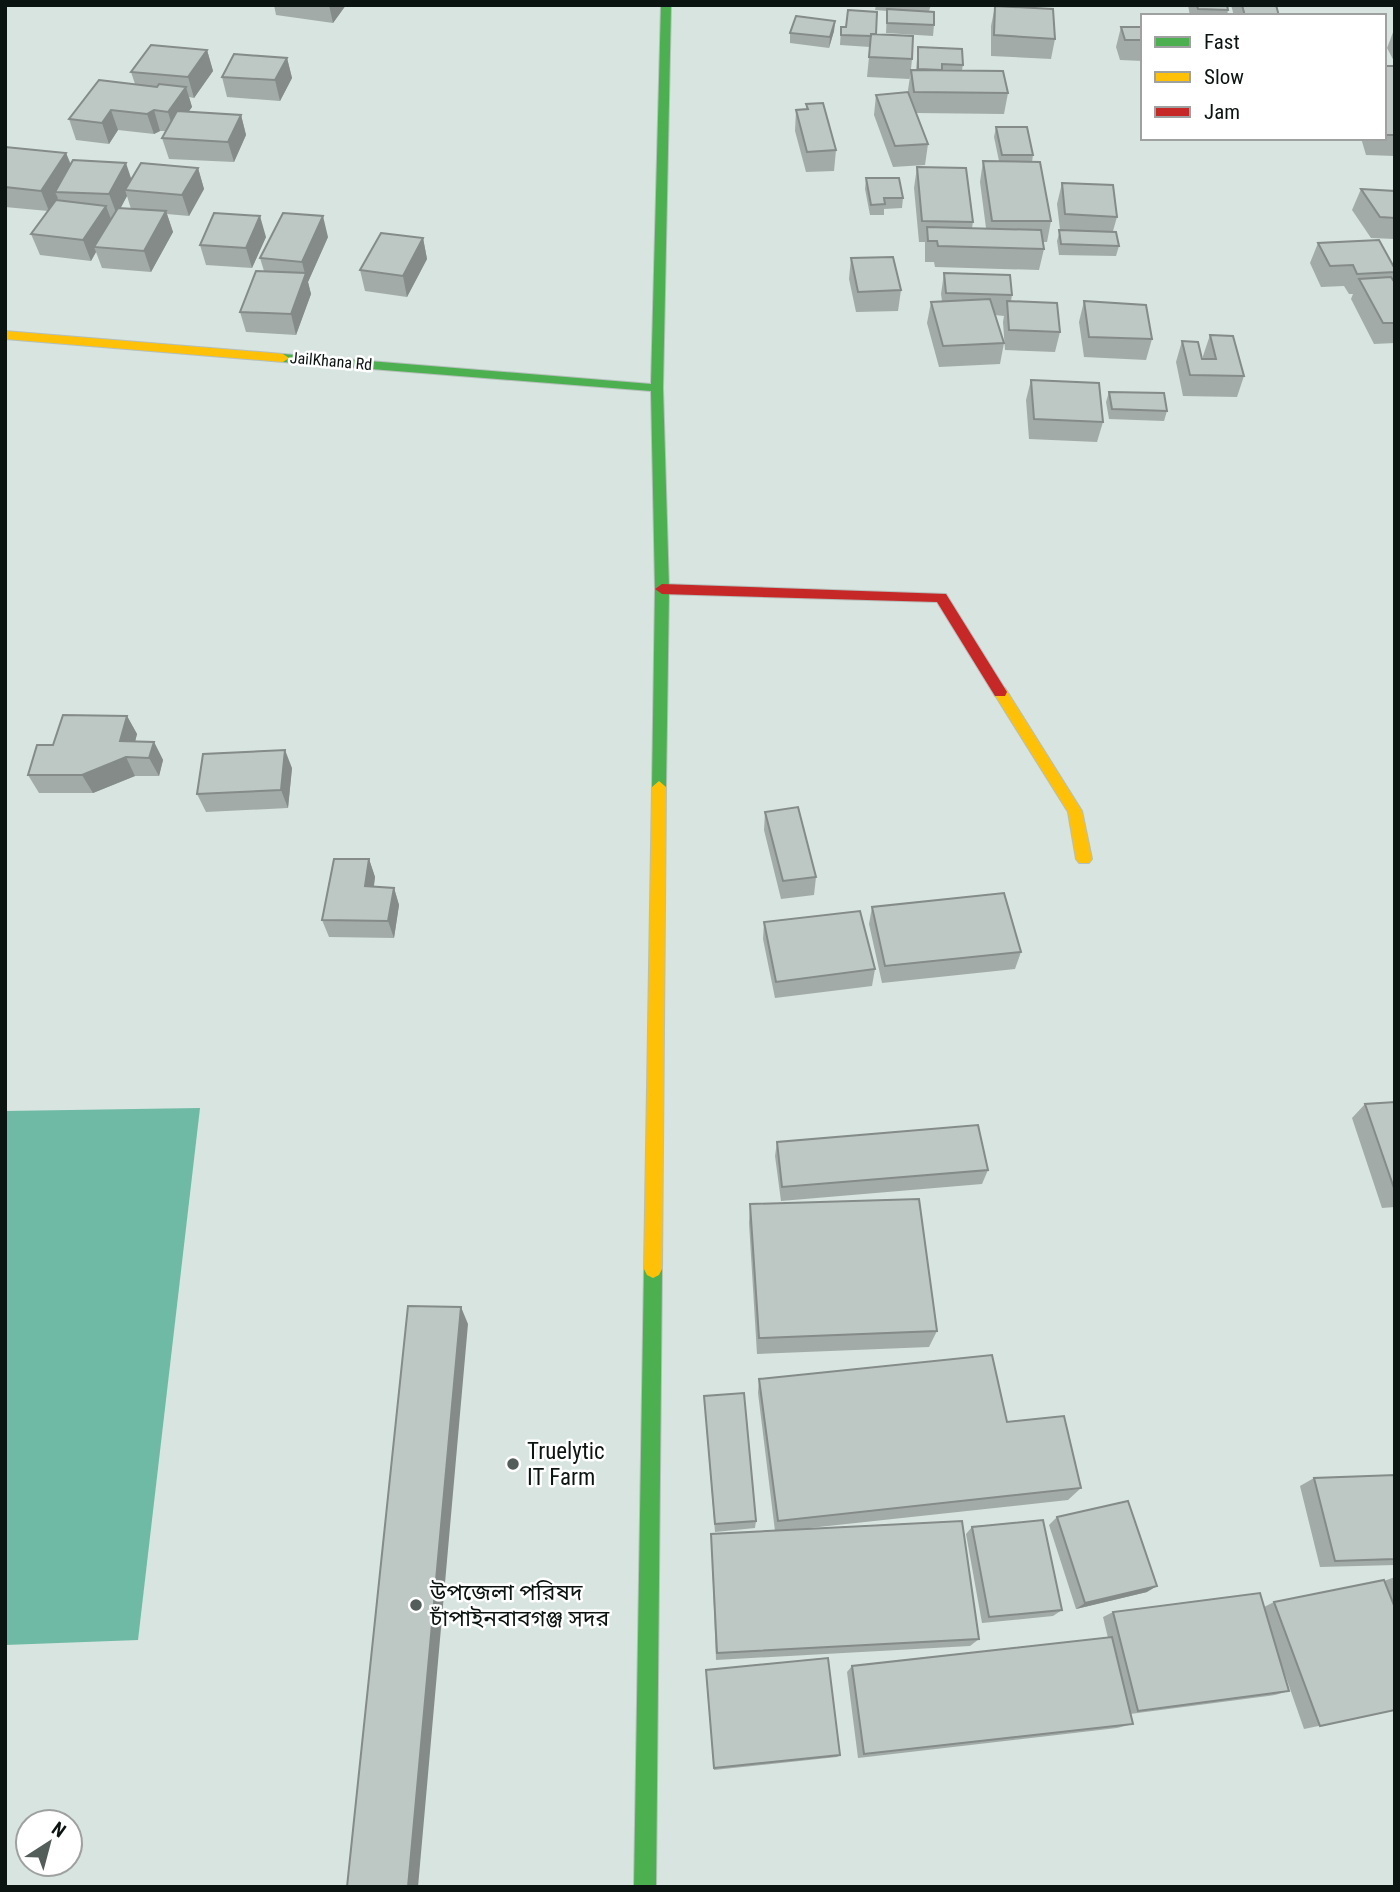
<svg xmlns="http://www.w3.org/2000/svg" width="1400" height="1892" font-family="'Roboto Condensed','Noto Sans Bengali',sans-serif">
	<rect width="100%" height="100%" fill="#d7e4df"/>
	<path fill="#6fbaa4" d="M200 1108 138 1640 5 1645V1111Z"/>
	<g fill="none" stroke-linecap="round" stroke-linejoin="round">
		<g stroke="#b5bfbb" stroke-width="2">
			<path id="fast" d="M661 5H671L663 388 669 589 666 787 659 793 652 787 655 589 651 391 283 362 277 358 283 354 651 384Z
				M653 1260 659 1263 662 1269 656 1887H634L644 1269 647 1263Z"/>
		</g>
		<g stroke="#b5bfbb" stroke-width="2">
			<path id="slow" d="M5 331 283 354 289 358 283 362 5 339Z
				M1000 687 1005 688 1082 811 1092 859 1089 863H1079L1076 859 1068 812 993 692Z
				M659 781 666 787 662 1269 659 1275 653 1278 647 1275 644 1269 652 787Z"/>
		</g>
		<g stroke="#b5bfbb" stroke-width="2">
			<path id="jam" d="M662 584 946 594 1007 692 1005 696H995L937 602 662 594 655 589Z"/>
		</g>
		<use href="#fast" fill="#4caf50" fill-rule="evenodd"/>
		<use href="#slow" fill="#ffc107" fill-rule="evenodd"/>
		<use href="#jam" fill="#c62828" fill-rule="evenodd"/>
	</g>
	<path fill="#a3aba8" fill-rule="evenodd" d="M274 5H346L333 23 276 15Z
		M876 5H931L929 11 934 25 933 36 886 33 887 11 875 10Z
		M1188 5H1227L1228 10 1227 16H1190Z
		M1231 5H1276L1279 16H1234Z
		M995 6 1055 39 1051 59 991 56V26Z
		M835 21 834 31 829 48 790 43V33Z
		M841 27 876 34 912 59 910 79 867 77 870 47 840 45Z
		M1121 27H1143V61L1120 60 1116 47Z
		M1395 27V63L1387 48Z
		M918 47 963 65 962 70 1008 93 1004 114 916 113 928 144 925 165 893 167 874 115 876 95 909 97 908 90 911 70H916Z
		M207 50 213 71 194 98 189 97 192 107 188 112 241 115 246 135 234 162 169 159 162 138 166 131H160L154 134 118 130 109 144 76 140 69 119 135 84 131 72Z
		M287 58 292 78 280 101 227 97 222 77Z
		M1384 66H1395V156L1366 155 1361 138H1384Z
		M806 104 836 150 834 171 806 172 795 131 796 110 806 109Z
		M996 127 1033 155 1032 162 1051 221 1047 242H1043L1044 249 1039 270 935 267 934 262H925V242H919L914 188 917 167 973 222 972 228H986L980 182 983 161H999L994 137Z
		M5 147 66 153 71 164 131 179 198 168 204 189 189 216 167 214 173 232 151 272 102 268 96 252 91 261 40 255 31 234 48 211 5 207ZM127 196 131 209 120 208Z
		M866 178 903 198 902 208 884 209V215H870L865 189Z
		M1062 183 1117 217 1113 231 1119 246 1116 256 1059 255 1057 241 1060 230 1057 204Z
		M1361 189 1395 191V239L1371 238 1352 210Z
		M266 237 252 268 206 265 200 245Z
		M328 237 308 282 311 294 296 335 246 332 240 312 264 271 260 258Z
		M423 238 427 259 407 297 365 291 360 270Z
		M1318 243 1395 269V275L1393 280 1395 283V343L1374 344 1351 299 1353 294H1349L1344 286 1321 287 1310 263Z
		M851 258 901 290 898 311 856 312 849 279Z
		M944 273 1012 295 1011 301 1060 332 1055 352 1005 350 1003 322 1004 316 995 315 1004 343 1000 364 939 367 927 323 931 302 942 301 941 294Z
		M1084 301 1152 339 1146 360 1084 357 1079 322Z
		M1210 335 1244 376 1237 397 1183 396 1176 362 1182 341 1202 359H1203V356Z
		M1031 380 1103 422 1097 442 1029 439 1026 400Z
		M1109 392 1167 411 1164 421 1109 419 1106 402Z
		M127 716 137 734 135 742H154L163 760 159 776H135L93 793H39L28 775 53 745Z
		M292 768 288 808 206 812 197 794Z
		M765 812 816 877 814 895 781 899 764 830Z
		M369 859 375 877 374 887 394 888 399 905 394 938 329 937 322 920Z
		M872 907 1021 952 1015 969 882 983 869 924Z
		M764 922 875 969 872 986 775 998 763 939Z
		M1395 1102V1207L1382 1208 1352 1118 1365 1104Z
		M777 1142 988 1170 982 1184 781 1201 775 1156Z
		M750 1204 937 1331 929 1347 757 1354 749 1223Z
		M759 1379 1007 1422 1081 1488 1068 1500 791 1530 979 1639 970 1646 716 1660 711 1534 775 1531 758 1393Z
		M704 1396 756 1521 755 1528 715 1532Z
		M1395 1475V1565L1320 1567 1300 1486 1314 1478Z
		M1057 1517 1147 1592 1076 1609 1049 1525Z
		M972 1527 1062 1610 1053 1616 982 1623 966 1534Z
		M1395 1577V1710L1304 1729 1281 1663 1289 1691 1275 1695 1130 1714 1133 1724 1117 1728 858 1758 847 1672 852 1666 1108 1638 1103 1617 1113 1612 1264 1607 1274 1602 1384 1581Z
		M706 1675 840 1755 837 1757 714 1770Z"/>
	<path fill="#848b88" d="M329 5H346L333 23Z
		M835 21 834 31 829 48 830 37Z
		M207 50 213 71 194 98 188 77Z
		M287 58 292 78 280 101 275 80Z
		M186 87 192 107 174 132 168 112Z
		M111 110 118 130 109 144 102 123Z
		M154 110 160 131 154 134 147 114Z
		M241 115 246 135 234 162 228 142Z
		M66 153 74 174 55 192 58 198 49 211 41 191Z
		M126 163 133 184 125 190 127 196 117 215 109 194Z
		M198 168 204 189 189 216 182 195Z
		M106 206 114 227 94 247 96 252 91 261 83 240Z
		M166 211 173 232 151 272 144 251Z
		M260 216 266 237 252 268 246 248Z
		M323 216 328 237 308 282 311 294 296 335 291 314 305 274 302 262Z
		M423 238 427 259 407 297 403 276Z
		M127 716 137 734 131 757 120 741Z
		M154 742 163 760 159 776 149 758Z
		M285 750 292 768 288 808 281 790Z
		M126 757 135 776 93 793 82 775Z
		M369 859 375 877 371 904 365 886Z
		M394 888 399 905 394 938 388 921Z
		M461 1307 468 1324 418 1887H408Z
		M1157 1586 1147 1592 1076 1609 1085 1603Z"/>
	<path fill="#bdc7c3" stroke="#848b88" stroke-width="2" d="M1197 5H1227L1228 10 1198 9Z
		M1242 5H1276L1279 16H1245Z
		M995 6 1053 9 1055 39 994 35Z
		M887 9 934 12V25L887 23Z
		M848 10 877 12 876 34H871V36L841 35V27H846Z
		M796 16 835 21 830 37 790 33Z
		M1121 27H1143V40H1125Z
		M871 34 913 36 912 59 869 57Z
		M151 45 207 50 188 77 131 72Z
		M918 47 962 49 963 65 942 64V70L918 69Z
		M234 54 287 58 275 80 222 77Z
		M1384 66H1395V135H1384Z
		M911 70 1003 71 1008 93 914 92Z
		M99 80 157 87 159 84 186 87 168 112 154 110 147 114 111 110 102 123 69 119Z
		M908 92 928 144 895 146 876 95Z
		M823 103 836 150 807 152 796 110 808 109 806 104Z
		M177 111 241 115 228 142 162 138Z
		M996 127H1027L1033 155H1002Z
		M5 147 66 153 41 191 5 187Z
		M73 160 126 163 109 194 55 192Z
		M983 161 1040 162 1051 221H992Z
		M141 163 198 168 182 195 125 190Z
		M917 167 966 168 973 222 922 221Z
		M866 178H899L903 198H884L885 204 871 205Z
		M1062 183 1113 185 1117 217 1065 214Z
		M1361 189 1395 191V218L1380 217Z
		M56 200 106 206 83 240 31 234Z
		M118 208 166 211 144 251 94 247Z
		M214 213 260 216 246 248 200 245Z
		M283 213 323 216 302 262 260 258Z
		M927 227 1041 230 1044 249 938 246 937 241H928Z
		M1059 230 1116 232 1119 246 1061 244Z
		M381 233 423 238 403 276 360 270Z
		M1379 240 1395 269V272L1357 274 1353 265 1330 266 1318 243Z
		M893 257 901 290 858 292 851 258Z
		M256 271 306 273 291 314 240 312Z
		M944 273 1010 275 1012 295 946 293Z
		M1391 277 1395 283V323H1383L1359 279Z
		M990 299 1004 343 943 346 931 302Z
		M1007 301 1057 303 1060 332 1009 330Z
		M1084 301 1146 305 1152 339 1089 337Z
		M1210 335 1233 336 1244 376 1190 375 1182 341 1198 342 1202 359H1216Z
		M1031 380 1099 383 1103 422 1034 419Z
		M1109 392 1164 393 1167 411 1112 409Z
		M63 715 127 716 120 741 154 742 149 758 126 757 82 775H28L37 745H53Z
		M285 750 281 790 197 794 203 754Z
		M798 807 816 877 783 881 765 812Z
		M334 859H369L365 886 394 888 388 921 322 920Z
		M1004 893 1021 952 885 966 872 907Z
		M860 911 875 969 776 982 764 922Z
		M1395 1102V1191L1365 1104Z
		M978 1125 988 1170 782 1187 777 1142Z
		M919 1199 937 1331 759 1338 750 1204Z
		M408 1306 461 1307 408 1887H347Z
		M992 1355 1007 1422 1064 1416 1081 1488 778 1521 759 1379Z
		M744 1393 756 1521 715 1524 704 1396Z
		M1395 1475V1559L1335 1561 1314 1478Z
		M1128 1501 1157 1586 1085 1603 1057 1517Z
		M1043 1520 1062 1610 989 1617 972 1527Z
		M962 1521 979 1639 717 1653 711 1534Z
		M1384 1580 1395 1608V1710L1320 1726 1274 1602Z
		M1260 1593 1289 1691 1138 1711 1113 1612Z
		M1112 1637 1133 1724 864 1754 852 1666Z
		M828 1658 840 1755 714 1768 706 1670Z"/>
	<g fill="#535d59" stroke="#fff" stroke-width="2.5">
		<circle cx="513" cy="1464" r="7"/>
		<circle cx="416" cy="1605" r="7"/>
	</g>
	<g text-anchor="middle" dominant-baseline="central" stroke-width="5" stroke-linejoin="round" paint-order="stroke">
		<g font-size="16" fill="#0c1411" stroke="#fff">
			<text transform="translate(331 361) rotate(5)">JailKhana Rd</text>
		</g>
		<g font-size="23" fill="#0c1411" stroke="#fff" text-anchor="start">
			<text x="527" y="1451">Truelytic<tspan x="527" dy="26">IT Farm</tspan></text>
			<text x="430" y="1592">উপজেলা পরিষদ<tspan x="430" dy="26">চাঁপাইনবাবগঞ্জ সদর</tspan></text>
		</g>
	</g>
	<rect width="1400" height="1892" fill="none" stroke="#0c1411" stroke-width="14"/>
	<rect x="1141" y="14" width="245" height="126" fill="#ffffff" stroke="#9ea1a0" stroke-width="2"/>
	<rect x="1155" y="37" width="35" height="10" fill="#4caf50" stroke="#9ea1a0" stroke-width="2"/>
	<text x="1204" y="49" font-size="21" fill="#0c1411">Fast</text>
	<rect x="1155" y="72" width="35" height="10" fill="#ffc107" stroke="#9ea1a0" stroke-width="2"/>
	<text x="1204" y="84" font-size="21" fill="#0c1411">Slow</text>
	<rect x="1155" y="107" width="35" height="10" fill="#c62828" stroke="#9ea1a0" stroke-width="2"/>
	<text x="1204" y="119" font-size="21" fill="#0c1411">Jam</text>
	<g transform="translate(49 1843) rotate(36)"><circle r="33" fill="#ffffff" stroke="#9ea1a0" stroke-width="2"/>
	<path d="M0-5L12 26L0 18L-12 26Z" fill="#535d59"/>
	<text y="-10" font-size="19" font-weight="bold" text-anchor="middle" fill="#0c1411">N</text>
	</g>
</svg>
